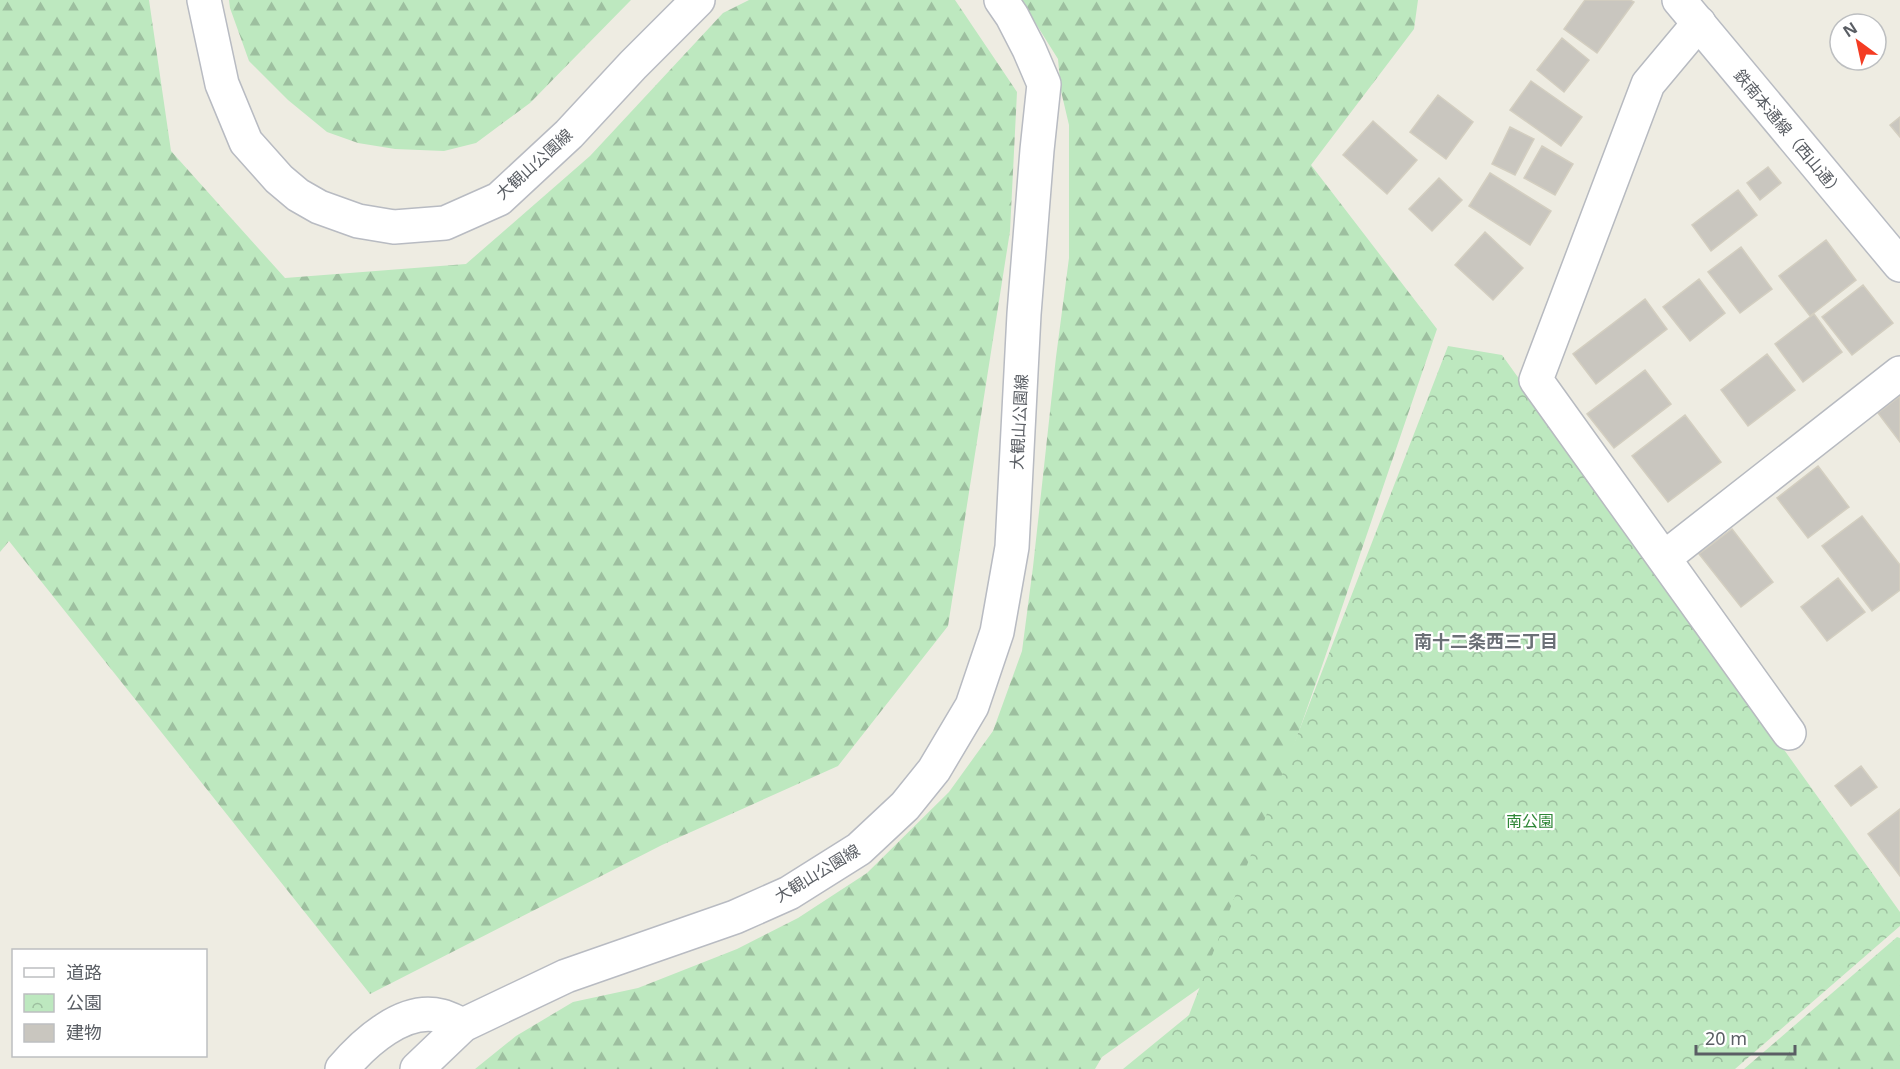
<svg xmlns="http://www.w3.org/2000/svg" width="1900" height="1069" font-family="'Noto Sans','Noto Sans JP',sans-serif">
	<defs>
		<pattern id="forest-firs" width="22" height="20" patternUnits="userSpaceOnUse" patternTransform="scale(1.5)"><rect width="22" height="20" fill="#bde8bf"/><path d="M5 1l3.5 6h-7zM16 11l3.5 6h-7z" fill="#9dbf9f"/></pattern>
		<pattern id="park-crowns" width="20" height="18" patternUnits="userSpaceOnUse" patternTransform="scale(1.5)"><rect width="20" height="18" fill="#bde8bf"/><path d="M2 6a3 3 0 1 1 6 0M12 15a3 3 0 1 1 6 0" fill="none" stroke="#9dbf9f"/></pattern>
	</defs>
	<rect width="100%" height="100%" fill="#eeece2"/>
	<path fill="url(#forest-firs)" d="M0 0H149L171 151 285 278 466 264 590 156 723 13 749 0H955L1017 92 1010 231 948 626 838 766 662 845 370 994 9 541 0 552Z
		M229 0H631L530 103 476 143 444 151 395 149 358 143 327 132 288 100 249 61 230 8Z
		M1021 0H1418L1414 29 1311 165 1437 329 1323 663 1212 979 1102 1057 1095 1069H475L516 1036 573 1002 638 988 737 949 798 918 867 873 949 792 993 731 1022 651 1033 567 1056 357 1069 258V125L1061 91 1058 59Z
		M1897 937 1900 938V1069H1744Z"/>
	<path fill="url(#park-crowns)" d="M1448 346 1502 355 1900 912V926L1735 1069H1123L1189 1015Z"/>
	<path fill="#c9c6bf" stroke="#d3cec0" stroke-width="1.5" d="M1585 0H1630L1634 2 1597 53 1564 29Z
		M1562 38 1589 60 1564 92 1537 70Z
		M1531 81 1582 117 1561 146 1510 110Z
		M1438 95 1473 122 1446 159 1410 132Z
		M1900 117V137L1890 125Z
		M1373 121 1417 160 1387 194 1343 155Z
		M1510 127 1534 139 1515 175 1492 164Z
		M1542 146 1573 164 1555 195 1524 178Z
		M1768 167 1781 183 1760 200 1747 183Z
		M1490 173 1551 211 1530 245 1469 206Z
		M1439 178 1462 200 1432 231 1409 209Z
		M1738 190 1757 215 1711 251 1692 225Z
		M1485 232 1523 268 1493 300 1455 265Z
		M1826 240 1856 280 1810 316 1779 276Z
		M1741 247 1772 289 1740 313 1708 272Z
		M1699 279 1725 313 1690 341 1663 307Z
		M1863 285 1893 323 1852 355 1822 317Z
		M1645 299 1667 329 1596 384 1573 354Z
		M1814 314 1842 352 1803 382 1775 344Z
		M1767 354 1795 390 1748 426 1721 390Z
		M1645 370 1671 404 1614 448 1587 414Z
		M1900 396V442L1878 413Z
		M1685 415 1721 462 1668 502 1632 456Z
		M1818 466 1849 507 1808 538 1777 498Z
		M1862 516 1900 565V590L1872 611 1822 546Z
		M1732 529 1773 582 1741 607 1699 554Z
		M1838 578 1865 612 1827 641 1801 607Z
		M1861 766 1877 787 1851 806 1835 786Z
		M1900 809V876L1868 834Z"/>
	<g fill="none" stroke-linecap="round" stroke-linejoin="round">
		<g stroke="#b7bac0" stroke-width="36">
			<path id="street" d="M1699 23 1648 84 1536 380 1789 733
				M1664 558 1900 373
				M342 1069C364 1043 404 1006 441 1016 449 1018 456 1022 463 1025"/>
		</g>
		<g stroke="#b8bbc2" stroke-width="36">
			<path id="secondary" d="M204 0 222 84 246 142 279 179 298 195 319 207 358 221 394 227 445 223 499 199 569 134 633 65 698 0
				M1679 0 1900 265
				M417 1069 463 1025 566 976 735 917 789 893 859 849 905 806 934 770 972 706 997 632 1012 547 1024 314 1037 150 1044 84 1029 49 1012 16 1001 0"/>
		</g>
		<use href="#street" stroke="#fff" stroke-width="33"/>
		<use href="#secondary" stroke="#fff" stroke-width="33"/>
	</g>
	<g text-anchor="middle" dominant-baseline="central" stroke-width="4.5" stroke-linejoin="round" paint-order="stroke">
		<g font-size="16" fill="#5a5e64" stroke="#fff">
			<text transform="translate(1789 133) rotate(50)">鉄南本通線（西山通）</text>
			<text transform="translate(534 164) rotate(-42)">大観山公園線</text>
			<text transform="translate(1019 422) rotate(-87)">大観山公園線</text>
			<text transform="translate(817 873) rotate(-31)">大観山公園線</text>
		</g>
		<g font-size="16" fill="#2f8737" stroke="#fff">
			<text x="1530" y="821">南公園</text>
		</g>
		<g font-size="18" font-weight="bold" fill="#6b7076" stroke="#fff">
			<text x="1486" y="641">南十二条西三丁目</text>
		</g>
	</g>
	<rect x="12" y="949" width="195" height="108" fill="#ffffff" stroke="#bdbfc1" stroke-width="1.5"/>
	<rect x="24" y="968" width="30" height="9" fill="#ffffff" stroke="#bdbfc1" stroke-width="1.5"/>
	<text x="66" y="979" font-size="18" fill="#5a5e64">道路</text>
	<rect x="24" y="994" width="30" height="18" fill="url(#park-crowns)" stroke="#bdbfc1" stroke-width="1.5"/>
	<text x="66" y="1009" font-size="18" fill="#5a5e64">公園</text>
	<rect x="24" y="1024" width="30" height="18" fill="#c9c6bf" stroke="#bdbfc1" stroke-width="1.5"/>
	<text x="66" y="1039" font-size="18" fill="#5a5e64">建物</text>
	<g transform="translate(1858 42) rotate(327)"><circle r="28" fill="#ffffff" stroke="#bdbfc1" stroke-width="1.5"/>
	<path d="M0-4.5L10 22L0 15L-10 22Z" fill="#f43c23"/>
	<text y="-9" font-size="16" font-weight="bold" text-anchor="middle" fill="#5a5e64">N</text>
	</g>
	<path d="M1696 1045v9h99v-9" fill="none" stroke="#5a5e64" stroke-width="3"/>
	<text x="1705" y="1045" font-size="18" fill="#5a5e64" stroke="#ffffff" stroke-width="4.5" paint-order="stroke">20 m</text>
</svg>
